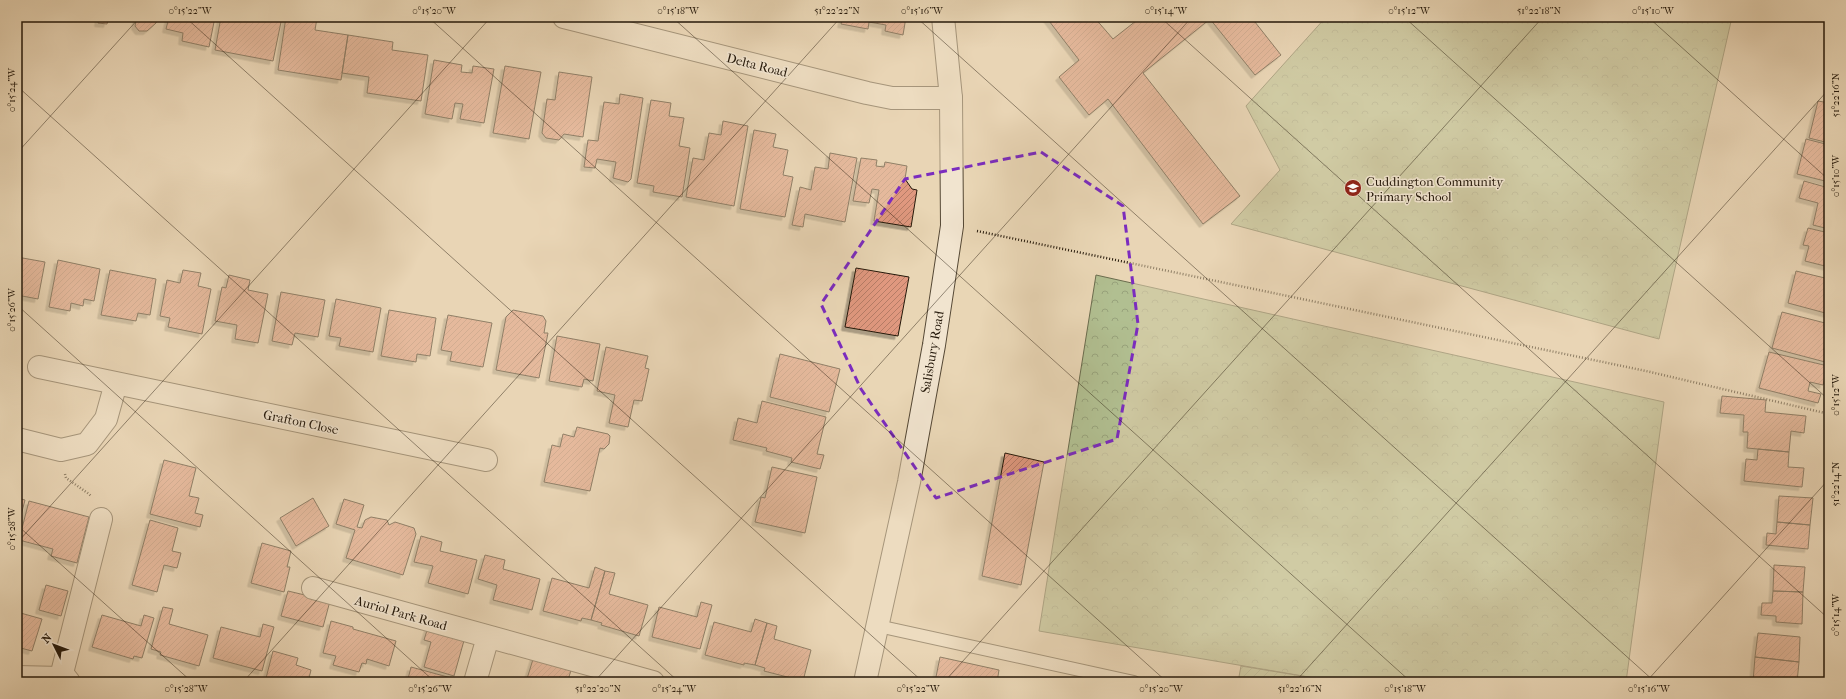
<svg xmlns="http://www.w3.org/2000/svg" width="1846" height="699" font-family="'IM FELL French Canon',serif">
	<defs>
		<pattern id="park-crowns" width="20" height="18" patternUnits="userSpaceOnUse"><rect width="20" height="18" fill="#b1bf91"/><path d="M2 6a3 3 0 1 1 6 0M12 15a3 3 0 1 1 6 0" fill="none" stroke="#98a37c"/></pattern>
		<pattern id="garden-furrows" width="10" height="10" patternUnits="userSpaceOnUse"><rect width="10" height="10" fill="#b1bf91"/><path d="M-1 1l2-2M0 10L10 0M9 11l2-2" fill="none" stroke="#98a37c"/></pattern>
		<pattern id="building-hatch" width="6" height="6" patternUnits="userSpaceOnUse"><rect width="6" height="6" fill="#e0987f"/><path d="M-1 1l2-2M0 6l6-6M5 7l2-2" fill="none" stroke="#b57b66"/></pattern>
		<filter id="shadow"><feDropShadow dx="-3.5" dy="3.5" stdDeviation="0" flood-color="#0004"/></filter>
	</defs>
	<rect width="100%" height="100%" fill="#e9d6b5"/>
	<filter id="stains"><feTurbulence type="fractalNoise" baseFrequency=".005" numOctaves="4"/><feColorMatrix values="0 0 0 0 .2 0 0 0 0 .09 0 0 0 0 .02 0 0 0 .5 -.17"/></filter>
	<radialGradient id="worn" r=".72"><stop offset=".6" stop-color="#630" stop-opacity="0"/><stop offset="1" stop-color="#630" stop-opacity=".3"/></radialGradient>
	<path fill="url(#park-crowns)" stroke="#6a6c4e" d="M1326 17H1732L1659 339 1231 224 1280 170 1246 106Z
		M1096 275 1664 402 1626 682H1338L1039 631Z"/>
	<path fill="url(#garden-furrows)" stroke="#6a6c4e" d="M1241 666 1338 682H1238Z"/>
	<path fill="url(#building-hatch)" stroke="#24180a" filter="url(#shadow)" d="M99 17H109L107 24 98 23Z
		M137 17H158L156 23 147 31H139L135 26Z
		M169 17H215L209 47 182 41 183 33 166 29Z
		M221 17H282L273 61 215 50Z
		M286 17 317 18 315 30 348 35 341 80 278 70Z
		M843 17H906L903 35 885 31 886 25 869 22 868 29 841 24Z
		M1046 17H1094L1113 39 1141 17H1251L1281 55 1255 75 1210 19 1143 73 1240 196 1203 224 1108 99 1089 115 1059 77 1079 60Z
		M348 35 393 42 392 50 428 55 421 101 367 93 369 77 342 73Z
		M434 60 462 65 461 72 472 73 473 66 494 69 484 123 460 119 463 104 455 103 452 119 425 114Z
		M505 66 541 72 529 139 493 133Z
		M559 72 592 77 583 137 564 134 559 140 546 138 542 133 547 99 555 100Z
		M620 94 643 98 631 179 628 182 613 178 616 162 597 159 595 168 584 167 588 140 598 141 604 102 619 104Z
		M651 100 671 103 669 116 684 118 679 146 690 148 682 197 653 192 654 186 637 183Z
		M1818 101 1829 103V143L1809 138Z
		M723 121 748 126 734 206 686 197 693 158 704 160 709 133 721 135Z
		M754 130 776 134 773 147 788 150 783 175 793 177 785 217 740 209Z
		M1806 139 1829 145V182L1797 174Z
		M830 153 857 158 845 222 805 214 803 227 792 225 800 187 811 190 815 167 828 169Z
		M861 158 877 160 876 166 884 167 885 162 907 166 905 179 912 189 917 190 911 227 874 221 879 190 872 189 869 203 853 201Z
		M1804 181 1829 188V229L1813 225 1818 203 1799 198Z
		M1808 228 1829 233V267L1805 261 1809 246 1803 245Z
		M17 257 45 262 38 299 17 295Z
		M58 260 100 269 94 301 84 299 83 306 71 303 70 311 49 307Z
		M856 268 909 277 898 336 845 327Z
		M110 270 156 279 150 315 138 313 136 321 101 315Z
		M183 270 201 273 198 286 211 289 202 334 168 327 170 318 160 316 167 280 180 283Z
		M1796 271 1829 279V314L1788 303Z
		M229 275 250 280 248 290 268 294 258 343 235 339 237 325 215 321 222 287 226 288Z
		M281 292 325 300 318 337 295 333 292 345 272 341Z
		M336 299 381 308 373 352 339 346 341 338 329 336Z
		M389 310 436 318 430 356 417 354 416 362 381 356Z
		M513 310 543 316 546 321 544 333H548L539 378 496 370 506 317Z
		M1782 312 1829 324V344L1825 343 1824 350 1829 351V363L1772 348Z
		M448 315 492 323 483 367 450 361 452 352 441 350Z
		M557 336 600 344 593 381 584 379 582 387 549 381Z
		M606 347 648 356 645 368 649 369 642 401 634 400 628 427 609 423 615 395 597 391Z
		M1769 352 1828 366 1823 385 1810 382 1808 391 1821 394 1818 403 1759 388Z
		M780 354 840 369 829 412 770 397Z
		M1722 396 1766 400 1765 412 1806 416 1804 433 1791 431 1789 452 1747 448 1748 432H1743L1744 415 1720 413Z
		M762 401 826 417 817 454 824 455 820 469 791 462 792 458 766 451 767 448 733 440 738 418 757 423Z
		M577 427 608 434 610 436 609 444 604 449 600 448 590 491 544 482 552 445 560 447 563 434 574 437Z
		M1758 449 1789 452 1788 467 1804 468 1802 487 1744 481 1746 459 1757 460Z
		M1005 453 1044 462 1021 585 982 576Z
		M164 460 196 468 189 496 199 498 195 513 203 515 200 527 150 514Z
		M772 467 817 477 805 533 755 522 761 497 765 498Z
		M1779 496 1813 498 1810 525 1777 522Z
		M17 498 25 500 17 531Z
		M313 498 329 526 296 546 280 518Z
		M344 499 364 505 357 527 362 528 365 520 371 517 387 520 389 525 395 522 414 528 416 534 403 575 346 558 355 530 336 524Z
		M29 501 89 517 77 563 51 556 53 549 19 540Z
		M150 520 178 528 172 551 181 553 177 568 164 565 157 592 132 585Z
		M1777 522 1810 525 1808 549 1766 545 1767 533 1776 534Z
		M421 536 442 542 440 551 477 560 468 594 428 583 433 566 414 562Z
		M262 543 291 551 287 567H290L284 592 251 583Z
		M485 555 505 560 503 569 540 579 532 610 493 600 497 585 478 579Z
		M1774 565 1805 567 1803 592 1773 591Z
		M595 567 605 571 591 620 582 618 581 621 543 611 552 578 589 588Z
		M605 571 615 573 609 594 648 605 639 636 601 625 602 623 591 620Z
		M46 585 68 591 61 616 39 610Z
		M288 591 330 601 323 627 281 616Z
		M1773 591 1803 592 1802 624 1776 622V616L1761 615 1762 603H1772Z
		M701 602 712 605 700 649 652 637 659 607 697 617Z
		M163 607 173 609 169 624 208 635 199 666 160 655 161 652 151 649Z
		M17 612 42 619 32 651 17 647Z
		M102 615 141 626 144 615 154 618 142 658 134 656 133 659 92 647Z
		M755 619 767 623 755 665 744 663V665L705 655 714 622 751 632Z
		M331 621 353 627V629L396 641 389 666 367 659 366 664 362 663 359 672 333 665 336 656 323 653Z
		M767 623 777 626 774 639 811 650 803 681 764 671 765 668 755 665Z
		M263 624 274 627 262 671 213 658 221 627 260 637Z
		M428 627 465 637 454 676 424 667 431 642 424 640Z
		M1758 633 1800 637 1799 662 1755 657Z
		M273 651 298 658 296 665 311 670 308 682H265Z
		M534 656 572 667 568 680 559 677 557 682H526Z
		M940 657 999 670 997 682H935Z
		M1755 657 1799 662 1797 682H1753Z
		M411 667 455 679 454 682H420L408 679Z"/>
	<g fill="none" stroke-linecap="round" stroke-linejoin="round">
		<g stroke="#554835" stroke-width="14">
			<path id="service" d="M878 626 1134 682
				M17 672 62 673"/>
		</g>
		<g stroke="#554835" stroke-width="24">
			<path id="minor" d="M564 17 867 93 892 98H951
				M39 367 486 460
				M17 439 61 450 87 444 106 419 116 383
				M313 588 653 682
				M69 682 62 673 101 519
				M475 682 488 637"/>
		</g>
		<g stroke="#554835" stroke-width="24">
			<path id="tertiary" d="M865 682 909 482 934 345 952 226 951 98 943 17"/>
		</g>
		<path stroke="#24180a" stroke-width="2.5" stroke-dasharray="1 2" stroke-linecap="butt" d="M977 231 1646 371 1829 414
			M65 474 66 478 89 494 91 496"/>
		<use href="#service" stroke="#f1e4cf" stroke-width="12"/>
		<use href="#minor" stroke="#f1e4cf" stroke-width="22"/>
		<use href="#tertiary" stroke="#f1e4cf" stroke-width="22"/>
	</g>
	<path d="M0 0H1846V699H0ZM1041 152 1123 206 1138 324 1117 439 936 498 861 389 821 304 905 179Z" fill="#e9d6b5" fill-opacity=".55" fill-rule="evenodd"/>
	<path fill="none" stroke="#7b2cbf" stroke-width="3" stroke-dasharray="8 5" stroke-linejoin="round" d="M1041 152 1123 206 1138 324 1117 439 936 498 861 389 821 304 905 179Z"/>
	<path fill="none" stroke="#24180a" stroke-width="1" stroke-opacity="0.45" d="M185 17 923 682M428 17 1167 682M672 17 1411 682M916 17 1655 682M1160 17 1829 619M1404 17 1829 400M1648 17 1829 180M17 86 679 682M17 153 140 17M17 305 435 682M17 525 192 682M17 543 491 17M243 682 841 17M594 682 1192 17M944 682 1543 17M1295 682 1829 89M1646 682 1829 479"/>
	<defs>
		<g id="school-disc" transform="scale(0.9)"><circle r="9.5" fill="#8f2418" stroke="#f1e4cf"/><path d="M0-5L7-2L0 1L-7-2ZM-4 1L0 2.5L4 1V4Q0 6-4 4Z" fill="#fff"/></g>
	</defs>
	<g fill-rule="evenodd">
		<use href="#school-disc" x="1353" y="188"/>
	</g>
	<g text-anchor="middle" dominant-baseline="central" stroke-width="3" stroke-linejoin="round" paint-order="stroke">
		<g font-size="13" fill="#24180a" stroke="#f1e4cf">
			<text transform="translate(757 65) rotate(14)">Delta Road</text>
			<text transform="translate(932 352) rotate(-80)">Salisbury Road</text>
			<text transform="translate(301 422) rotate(12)">Grafton Close</text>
			<text transform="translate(401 613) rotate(16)">Auriol Park Road</text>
		</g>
		<g font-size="13" fill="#24180a" stroke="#f1e4cf" text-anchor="start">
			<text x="1366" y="181">Cuddington Community<tspan x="1366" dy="15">Primary School</tspan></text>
		</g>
	</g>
	<rect width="1846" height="699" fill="none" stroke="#e9d6b5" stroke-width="44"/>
	<g transform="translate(54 645) rotate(312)" stroke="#f1e4cf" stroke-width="3" paint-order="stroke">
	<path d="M0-3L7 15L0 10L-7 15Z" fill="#24180a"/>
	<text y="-6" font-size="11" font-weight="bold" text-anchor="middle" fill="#24180a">N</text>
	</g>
	<rect x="22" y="22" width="1802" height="655" fill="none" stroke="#24180a" stroke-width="1.5"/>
	<g font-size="10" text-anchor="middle" fill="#24180a">
		<text x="190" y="14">0°15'22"W</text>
		<text x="434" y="14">0°15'20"W</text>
		<text x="678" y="14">0°15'18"W</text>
		<text x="837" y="14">51°22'22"N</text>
		<text x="922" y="14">0°15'16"W</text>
		<text x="1166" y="14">0°15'14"W</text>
		<text x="1409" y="14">0°15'12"W</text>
		<text x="1539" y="14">51°22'18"N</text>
		<text x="1653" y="14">0°15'10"W</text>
		<text transform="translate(11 90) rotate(-90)" y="4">0°15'24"W</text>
		<text transform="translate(1835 95) rotate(-90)" y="4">51°22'16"N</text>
		<text transform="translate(1835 176) rotate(-90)" y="4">0°15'10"W</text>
		<text transform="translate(11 310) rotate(-90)" y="4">0°15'26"W</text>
		<text transform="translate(1835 395) rotate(-90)" y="4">0°15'12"W</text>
		<text transform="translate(1835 484) rotate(-90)" y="4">51°22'14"N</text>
		<text transform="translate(11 529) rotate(-90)" y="4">0°15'28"W</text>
		<text transform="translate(1835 615) rotate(-90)" y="4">0°15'14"W</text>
		<text x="186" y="692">0°15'28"W</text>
		<text x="430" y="692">0°15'26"W</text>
		<text x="598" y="692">51°22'20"N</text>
		<text x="674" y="692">0°15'24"W</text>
		<text x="918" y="692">0°15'22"W</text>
		<text x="1161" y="692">0°15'20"W</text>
		<text x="1300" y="692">51°22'16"N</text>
		<text x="1405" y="692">0°15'18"W</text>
		<text x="1649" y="692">0°15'16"W</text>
	</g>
	<rect width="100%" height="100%" filter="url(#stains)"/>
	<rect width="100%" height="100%" fill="url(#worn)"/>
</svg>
